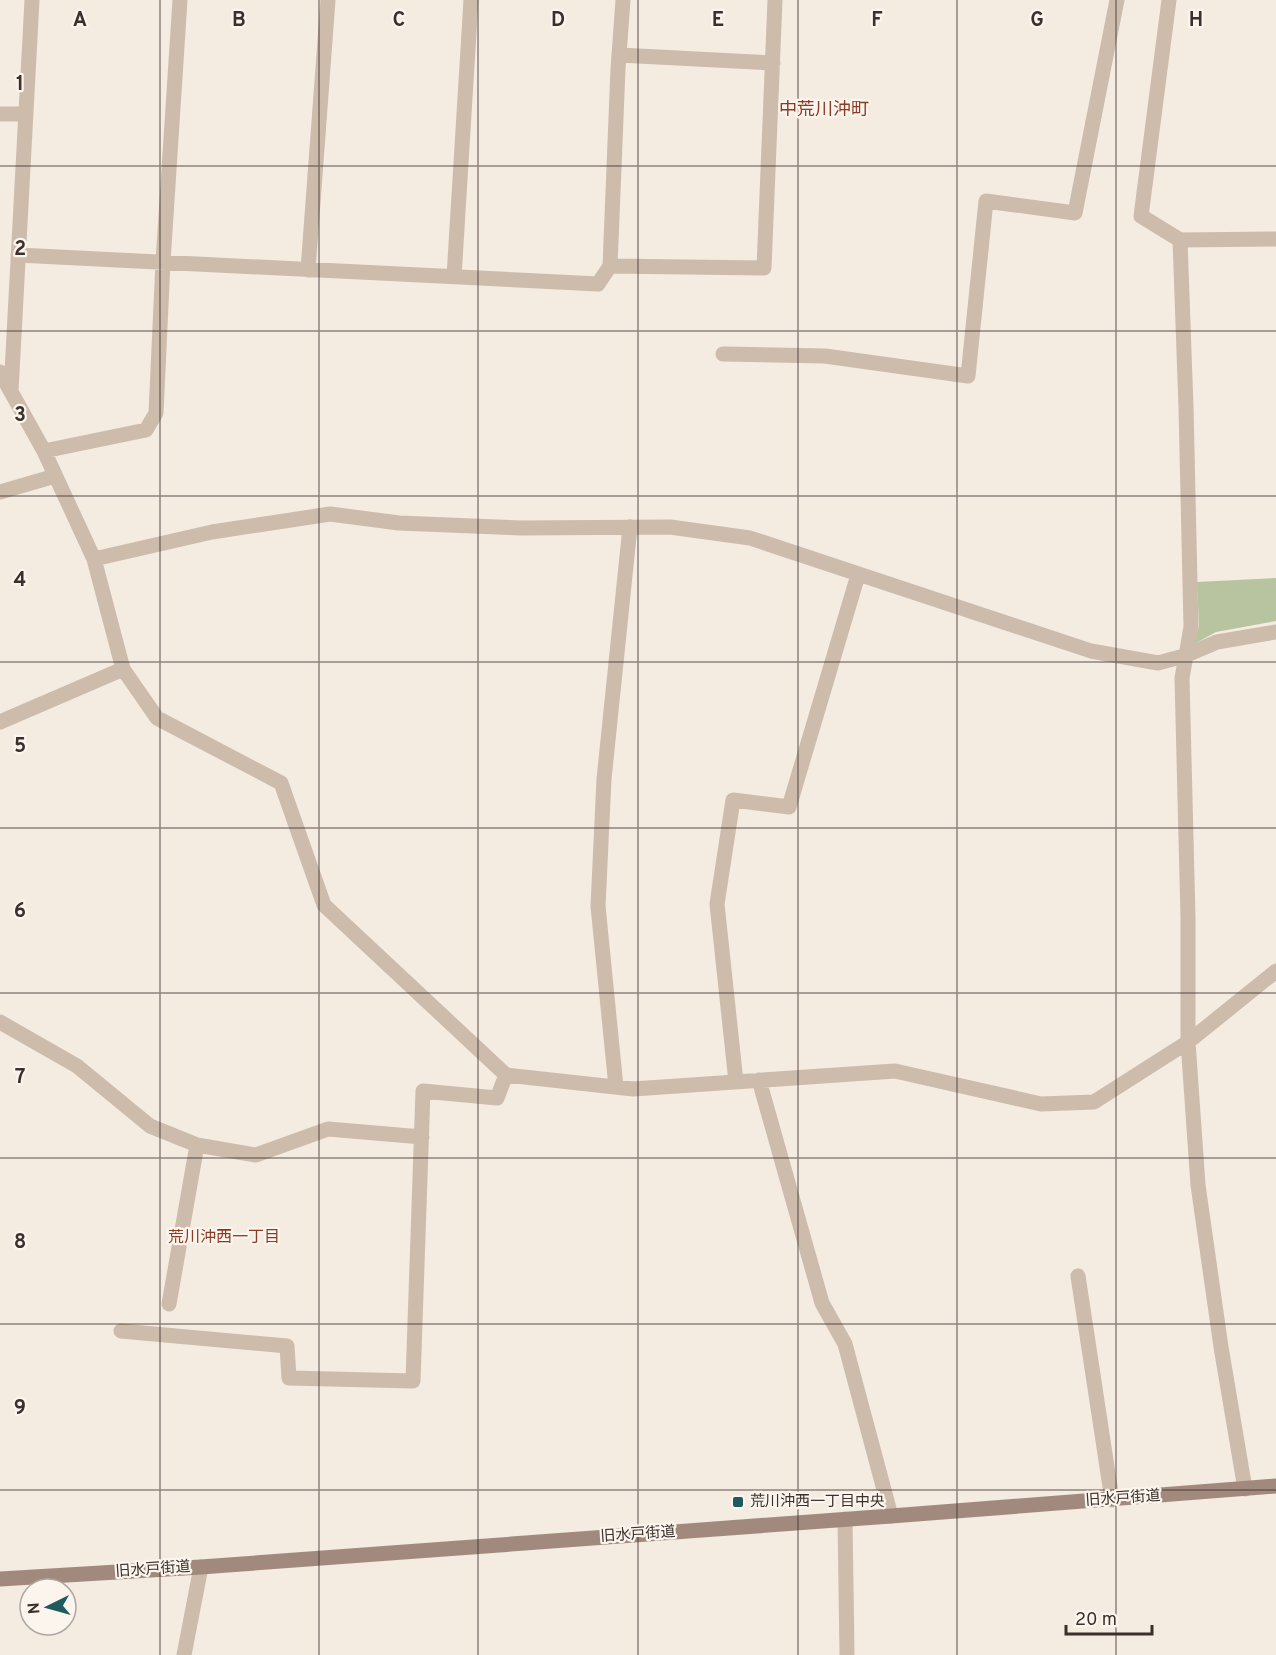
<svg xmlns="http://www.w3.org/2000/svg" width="1276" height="1655" font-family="Overpass,'Noto Sans JP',sans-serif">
	<rect width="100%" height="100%" fill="#f4ebe1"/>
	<path fill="#b8c4a0" d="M1276 578V621L1216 632 1194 644 1199 626 1197 582Z"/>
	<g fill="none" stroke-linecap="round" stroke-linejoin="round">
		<path stroke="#cdbbac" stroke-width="15" d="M1169 0 1141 216 1180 240"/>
		<path stroke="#cdbbac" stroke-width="15" d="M619 55 773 63
			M0 114H26
			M18 255 598 284 610 266 618 69 623 0
			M610 266 764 268 775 0
			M308 270 328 0
			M454 277 471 0
			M723 354 825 356 968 376 986 201 1075 213 1117 0
			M0 372 44 451 94 559 123 669 157 718 281 783 324 905 506 1075 633 1089 895 1071 1041 1104 1094 1102 1188 1042 1276 971
			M11 391 32 0
			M44 451 146 430 156 413 163 262 180 0
			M0 492 55 476
			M94 559 212 532 330 514 399 523 522 528 670 527 750 538 1091 651 1158 663 1184 656 1217 642 1276 632
			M0 722 123 669
			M0 1022 77 1066 150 1126 197 1145 256 1155 328 1129 422 1137
			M759 1080 822 1303 845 1344 891 1516
			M736 1082 717 904 733 800 789 807 858 575
			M616 1087 598 906 604 779 630 527
			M1078 1276 1112 1500
			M169 1304 197 1145
			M121 1331 287 1346 289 1378 413 1381 423 1091 497 1098 506 1075
			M1245 1489 1221 1347 1198 1185 1188 1042V918L1182 678 1191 627 1186 407 1180 240 1276 239
			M845 1519 847 1655
			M184 1655 201 1567"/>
		<path stroke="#a18a7d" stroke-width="15" d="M0 1579 201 1567 891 1516 1276 1486"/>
	</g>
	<path fill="none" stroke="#3b302b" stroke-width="1.5" stroke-opacity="0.55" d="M160 0V1655M319 0V1655M478 0V1655M638 0V1655M798 0V1655M957 0V1655M1116 0V1655M0 166H1276M0 331H1276M0 496H1276M0 662H1276M0 828H1276M0 993H1276M0 1158H1276M0 1324H1276M0 1490H1276"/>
	<rect fill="#1f5a5e" stroke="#fbf5ee" stroke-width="2" x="732" y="1496" width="12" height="12" rx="3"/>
	<g text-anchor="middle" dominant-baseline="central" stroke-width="4.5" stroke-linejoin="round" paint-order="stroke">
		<g font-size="15" fill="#3b302b" stroke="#fbf5ee">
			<text transform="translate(1123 1499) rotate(-4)">旧水戸街道</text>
			<text transform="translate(638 1535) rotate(-4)">旧水戸街道</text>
			<text transform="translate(153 1570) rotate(-4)">旧水戸街道</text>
		</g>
		<g font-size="15" fill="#3b302b" stroke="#fbf5ee" text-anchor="start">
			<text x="750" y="1502">荒川沖西一丁目中央</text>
		</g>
		<g font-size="16" fill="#8c3b22" stroke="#fbf5ee">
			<text x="224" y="1238">荒川沖西一丁目</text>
		</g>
		<g font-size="18" fill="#8c3b22" stroke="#fbf5ee">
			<text x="824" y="110">中荒川沖町</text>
		</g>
	</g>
	<g font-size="20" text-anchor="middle" font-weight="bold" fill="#3b302b" stroke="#fbf5ee" stroke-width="4.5" stroke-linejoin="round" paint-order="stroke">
		<text x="80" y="26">A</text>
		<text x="239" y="26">B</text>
		<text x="399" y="26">C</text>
		<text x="558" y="26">D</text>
		<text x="718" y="26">E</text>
		<text x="877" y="26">F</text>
		<text x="1037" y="26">G</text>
		<text x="1196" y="26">H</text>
		<text x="20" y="90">1</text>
		<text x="20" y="255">2</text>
		<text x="20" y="421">3</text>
		<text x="20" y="586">4</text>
		<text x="20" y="752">5</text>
		<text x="20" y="917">6</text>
		<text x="20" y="1083">7</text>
		<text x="20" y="1248">8</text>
		<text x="20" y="1414">9</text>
	</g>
	<g transform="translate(48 1607) rotate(265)"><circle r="28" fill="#fbf5ee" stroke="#aea6a0" stroke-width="1.5"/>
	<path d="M0-4.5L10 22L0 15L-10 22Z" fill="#1f5a5e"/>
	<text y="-9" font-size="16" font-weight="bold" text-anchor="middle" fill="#3b302b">N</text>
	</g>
	<path d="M1066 1625v9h86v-9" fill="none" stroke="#3b302b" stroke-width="3"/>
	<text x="1075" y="1625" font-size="18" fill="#3b302b" stroke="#fbf5ee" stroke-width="4.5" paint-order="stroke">20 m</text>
</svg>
